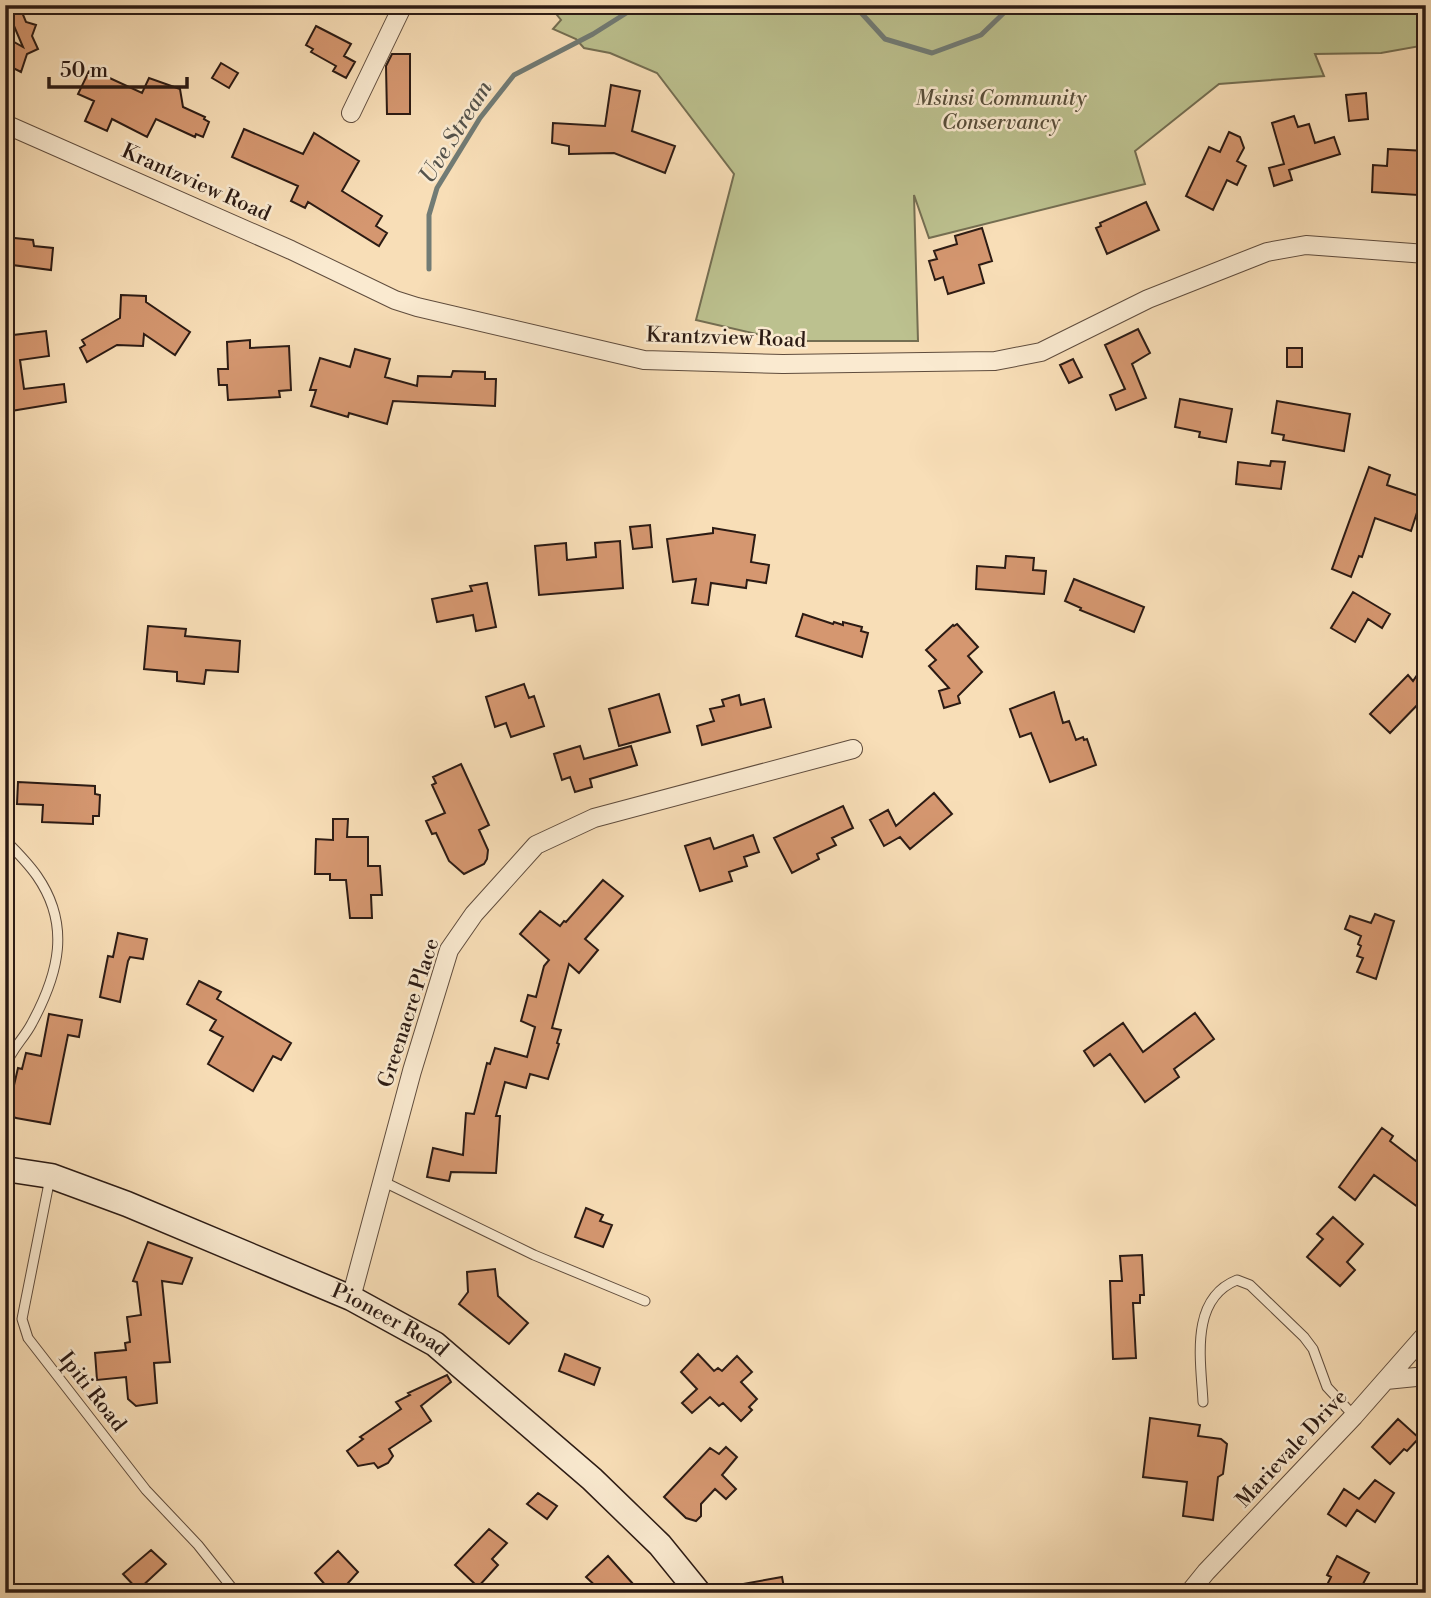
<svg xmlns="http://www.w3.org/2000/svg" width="1431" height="1598" font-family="'Libre Bodoni',serif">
	<rect width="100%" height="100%" fill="#f8deb7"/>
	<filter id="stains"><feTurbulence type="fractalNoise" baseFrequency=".00286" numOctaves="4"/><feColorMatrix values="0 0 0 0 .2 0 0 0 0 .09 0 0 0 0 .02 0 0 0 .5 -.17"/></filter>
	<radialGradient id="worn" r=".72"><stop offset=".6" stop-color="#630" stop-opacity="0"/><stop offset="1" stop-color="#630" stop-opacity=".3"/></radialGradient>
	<path fill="#bcc18f" stroke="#746e52" stroke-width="2" d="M549 5H1426V45L1381 53 1315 54 1324 76 1219 84 1135 151 1145 184 929 238 914 195 918 341H787L696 320 734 174 657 73 610 53 584 48 576 39 553 29 561 20Z"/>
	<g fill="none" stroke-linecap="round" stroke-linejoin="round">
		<path stroke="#717b75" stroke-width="5" d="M854 5 885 39 932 53 981 35 1012 5
			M429 269V215L437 188 480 118 514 75 593 34 639 5"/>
	</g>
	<path fill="#d59770" stroke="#2c1b14" stroke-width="2" d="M5 5H19L26 22 36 25 32 36 38 49 27 54 21 72 5 64V37L23 47Z
		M316 26 351 44 344 56 355 62 346 78 333 71 336 66 311 52 313 49 306 45Z
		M392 54H410V114H387L386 66Z
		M221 63 238 73 229 88 212 78Z
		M90 69 142 93 149 78 180 89 183 107 205 117 204 119 209 122 203 137 196 134 195 137 156 119 147 137 112 119 107 131 85 121 94 101 78 94Z
		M611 85 640 91 632 131 675 146 665 173 614 153 569 154V146L552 143 553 123 605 126Z
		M1366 93 1368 119 1349 121 1346 95Z
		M1294 116 1298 127 1309 124 1315 143 1334 137 1340 154 1289 170 1292 180 1274 186 1269 168 1284 164 1272 123Z
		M244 129 303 154 314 133 359 161 342 191 382 216 376 226 387 233 379 246 308 202 305 208 291 201 298 186 232 157Z
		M1229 132 1240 137 1244 148 1237 161 1246 166 1237 185 1227 180 1213 210 1186 196 1209 147 1220 152Z
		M1388 149 1426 151V170L1419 169 1418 195 1372 192 1373 165 1387 166Z
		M1146 202 1159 230 1107 254 1096 228 1101 226 1100 223Z
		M982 228 992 261 979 265 984 283 948 294 943 277 935 280 929 261 937 259 934 251 957 244 955 236Z
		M5 237 33 240 34 246 53 248 51 270 5 264Z
		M121 295 146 296V302L190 332 175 355 144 334 143 346 117 345 87 362 80 348 85 345 82 340 120 318Z
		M1138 329 1150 353 1132 364 1146 398 1116 410 1110 395 1125 389 1105 345Z
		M46 331 49 356 20 360 24 389 64 384 66 402 5 412V336Z
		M250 340V348L289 346 291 390 279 391 280 397 228 400 227 385H219L218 369H228L227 342Z
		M1287 348H1302V367H1287Z
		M355 349 390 359 385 377 417 386 418 376 451 377 453 371 485 372V379H496L495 406 393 401 387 424 349 413 348 417 311 406 316 390H310L320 358 350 367Z
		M1073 359 1082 377 1069 383 1060 365Z
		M1180 399 1232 409 1226 442 1199 437 1200 432 1175 427Z
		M1277 401 1350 414 1344 451 1283 440 1284 435 1272 433Z
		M1271 461 1285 462 1281 489 1236 484 1238 462 1270 466Z
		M1369 467 1390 475 1387 485 1422 497 1411 531 1375 518 1362 557 1359 556 1351 577 1332 569Z
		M650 525 652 547 633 549 630 527Z
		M713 528 755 535 751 562 769 565 766 583 747 580 746 588 711 583 708 605 692 603 696 579 673 582 667 539 713 533Z
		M620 541 623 588 539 595 535 546 566 543 567 560 596 557 595 543Z
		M1006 556 1034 558 1033 570 1046 571 1044 594 976 589 977 566 1005 568Z
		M1074 579 1144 607 1134 632 1080 610 1081 608 1065 601Z
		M487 583 496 627 476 631 473 615 437 622 432 599 472 591 470 586Z
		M1353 592 1390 614 1382 628 1368 619 1355 642 1331 628Z
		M803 614 833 624 834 622 843 625V622L862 627 861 631 868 633 862 657 796 636Z
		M957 624 978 647 968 656 982 672 958 696 960 703 944 708 939 691 949 688 929 666 936 660 926 650 953 625 954 626Z
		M148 626 186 629 185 636 240 641 238 672 206 670 204 684 177 681V672L144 669Z
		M1426 662V696L1390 733 1370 714 1408 675 1413 681Z
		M524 684 529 698 534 696 544 726 511 737 506 723 495 727 486 697Z
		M1054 692 1063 723 1069 721 1076 740 1083 737 1084 740 1087 739 1096 765 1050 782 1031 733 1020 737 1010 709Z
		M659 694 670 732 619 746 609 709Z
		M739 695 741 705 764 699 771 727 702 745 697 726 714 721 710 709 724 706 722 700Z
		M580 746 584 759 631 746 637 765 590 779 592 787 575 792 570 777 562 780 554 754Z
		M461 764 489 825 479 830 488 850 487 859 484 864 464 874 449 861 436 833 432 834 426 821 445 813 432 785 436 783 433 777Z
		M18 782 95 786V794L100 795 99 816H93V824L42 822 43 805 17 804Z
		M934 793 952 814 910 849 900 837 884 846 870 820 888 810 896 826Z
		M843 806 853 828 832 838 836 845 817 854 819 859 792 873 774 838Z
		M333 819H348L347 837H368V866H380L382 895H371L372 918H350L346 880H330V874H315L316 839 333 840Z
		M753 835 759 852 744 857 747 866 729 872 732 881 700 891 685 846 710 838 714 849Z
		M603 880 623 896 585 939 598 950 579 973 569 964 552 1028 561 1030 557 1043 559 1044 548 1079 530 1074 526 1088 505 1082 496 1116H500L496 1173 451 1172 449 1181 427 1177 433 1148 463 1155 466 1113 474 1114 487 1063 490 1064 495 1048 527 1057 535 1027 521 1021 528 995 536 997 544 966 549 960 520 934 540 911 560 926 564 921 566 922Z
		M1375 914 1394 921 1376 979 1357 972 1363 958 1357 956 1361 946 1358 944 1361 936 1345 929 1350 916 1371 923Z
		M118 933 147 939 143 959 130 957 128 961 120 1002 100 997 108 956 113 957Z
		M199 981 221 992 217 999 291 1043 281 1060 273 1056 253 1091 208 1064 223 1037 210 1030 216 1020 187 1004Z
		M1195 1013 1214 1039 1174 1069 1179 1077 1145 1102 1110 1054 1094 1066 1084 1051 1123 1023 1143 1052Z
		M49 1014 82 1020 79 1037 68 1035 50 1124 16 1118 11 1115 12 1112 8 1111 18 1068 22 1069 26 1053 41 1056Z
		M1382 1128 1393 1136 1390 1141 1416 1161 1426 1148V1213L1374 1175 1355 1200 1339 1187Z
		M586 1208 603 1215 600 1221 612 1225 603 1247 575 1237Z
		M1333 1217 1363 1244 1347 1262 1355 1270 1340 1286 1307 1257 1323 1239 1317 1234Z
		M148 1242 192 1258 182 1284 162 1281 170 1362 154 1363 157 1403 136 1406 128 1399 126 1377 97 1380 95 1353 126 1350 125 1343 130 1342 127 1317 141 1315 137 1282 133 1281Z
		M1142 1255 1144 1295H1140V1303H1133L1136 1358 1113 1359 1110 1281H1122L1120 1256Z
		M495 1269 498 1296 528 1323 509 1344 459 1304 468 1292 467 1272Z
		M565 1354 600 1368 594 1385 559 1371Z
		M698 1354 714 1371 718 1368 722 1371 737 1356 752 1372 741 1382 757 1399 749 1407 752 1410 741 1421 723 1403 719 1406 710 1397 692 1413 682 1403 697 1389 681 1372Z
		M447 1375 451 1382 421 1406 431 1421 389 1449 393 1456 388 1463 378 1468 374 1463 358 1466 347 1451 363 1439 360 1437 401 1409 396 1402 410 1395 408 1393Z
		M1150 1418 1200 1425 1198 1436 1221 1439 1227 1444 1223 1474 1218 1477 1213 1520 1183 1516 1187 1482 1143 1477Z
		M1398 1419 1419 1438 1407 1451 1404 1449 1390 1464 1372 1447Z
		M726 1447 737 1457 722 1475 736 1489 726 1499 715 1489 701 1504V1516L696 1521 686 1518 664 1497 710 1448 719 1454Z
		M1375 1480 1394 1493 1375 1522 1357 1510 1346 1526 1328 1514 1344 1489 1359 1499Z
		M538 1493 557 1506 547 1519 527 1504Z
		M489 1529 507 1543 492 1559 498 1565 478 1587 455 1565Z
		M151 1550 166 1564 138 1590 123 1574Z
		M338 1551 358 1572 348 1583 357 1593H332L315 1573Z
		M608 1556 634 1585 626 1593H603L586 1577Z
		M1337 1556 1369 1573 1358 1593H1323L1331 1577 1327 1575Z
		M782 1577 785 1593H737V1585Z"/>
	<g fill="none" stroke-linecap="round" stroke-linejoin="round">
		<g stroke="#5f4c3d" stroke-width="11">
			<path id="service" d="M5 840C16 851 28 863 37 876 71 925 59 973 32 1023 24 1039 10 1050 5 1068
				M50 1178 22 1319 28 1338 146 1490 198 1545 236 1593
				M382 1181 534 1255 645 1301
				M1203 1402C1201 1361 1189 1299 1237 1280L1250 1285 1304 1337 1313 1349 1327 1387 1354 1416"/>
		</g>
		<g stroke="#5f4c3d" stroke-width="20">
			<path id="minor" d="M351 113 403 5
				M5 124 291 250 395 300 417 307 644 360 783 364 995 361 1041 352 1148 299 1267 252 1306 245 1426 254
				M351 1298 412 1071 449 950 474 914 536 845 594 818 853 749
				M1386 1380 1426 1376
				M1189 1593 1206 1572 1354 1416 1426 1334"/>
		</g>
		<g stroke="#2c1b14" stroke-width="27">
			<g id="secondary">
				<path id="s1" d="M5 1169 51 1176 127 1204 351 1298 435 1344 592 1479 660 1545 699 1593"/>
			</g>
		</g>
		<use href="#service" stroke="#faead0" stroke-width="9"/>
		<use href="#minor" stroke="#faead0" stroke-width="18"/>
		<use href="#secondary" stroke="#faead0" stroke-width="24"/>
	</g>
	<g text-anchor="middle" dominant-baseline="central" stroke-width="5" stroke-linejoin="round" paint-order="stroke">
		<g font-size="21" font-style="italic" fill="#574d39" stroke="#faead0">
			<text x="1001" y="99">Msinsi Community<tspan x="1001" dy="24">Conservancy</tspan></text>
		</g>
		<g font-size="21" fill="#2c1b14" stroke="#faead0">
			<text transform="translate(196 183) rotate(24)">Krantzview Road</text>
			<text transform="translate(726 338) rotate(2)">Krantzview Road</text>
			<text transform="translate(409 1013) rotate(-72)">Greenacre Place</text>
			<text stroke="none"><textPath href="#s1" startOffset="415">Pioneer Road</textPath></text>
			<text transform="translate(92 1392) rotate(52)">Ipiti Road</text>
			<text transform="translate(1292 1449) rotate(-47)">Marievale Drive</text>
		</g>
		<g font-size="23" font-style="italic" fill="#54534c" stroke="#faead0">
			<text transform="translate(456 132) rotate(-58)">Uve Stream</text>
		</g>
	</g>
	<rect width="1431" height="1598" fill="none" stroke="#f8deb7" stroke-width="28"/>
	<rect x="7" y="7" width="1417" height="1584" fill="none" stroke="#2c1b14" stroke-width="3.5"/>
	<rect x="14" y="14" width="1403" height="1570" fill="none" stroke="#2c1b14" stroke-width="2"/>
	<path d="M49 77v10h138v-10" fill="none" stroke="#2c1b14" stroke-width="3.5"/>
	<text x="60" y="77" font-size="21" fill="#2c1b14" stroke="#faead0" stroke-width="5" paint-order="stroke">50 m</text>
	<rect width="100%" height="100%" filter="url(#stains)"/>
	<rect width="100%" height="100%" fill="url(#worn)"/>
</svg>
